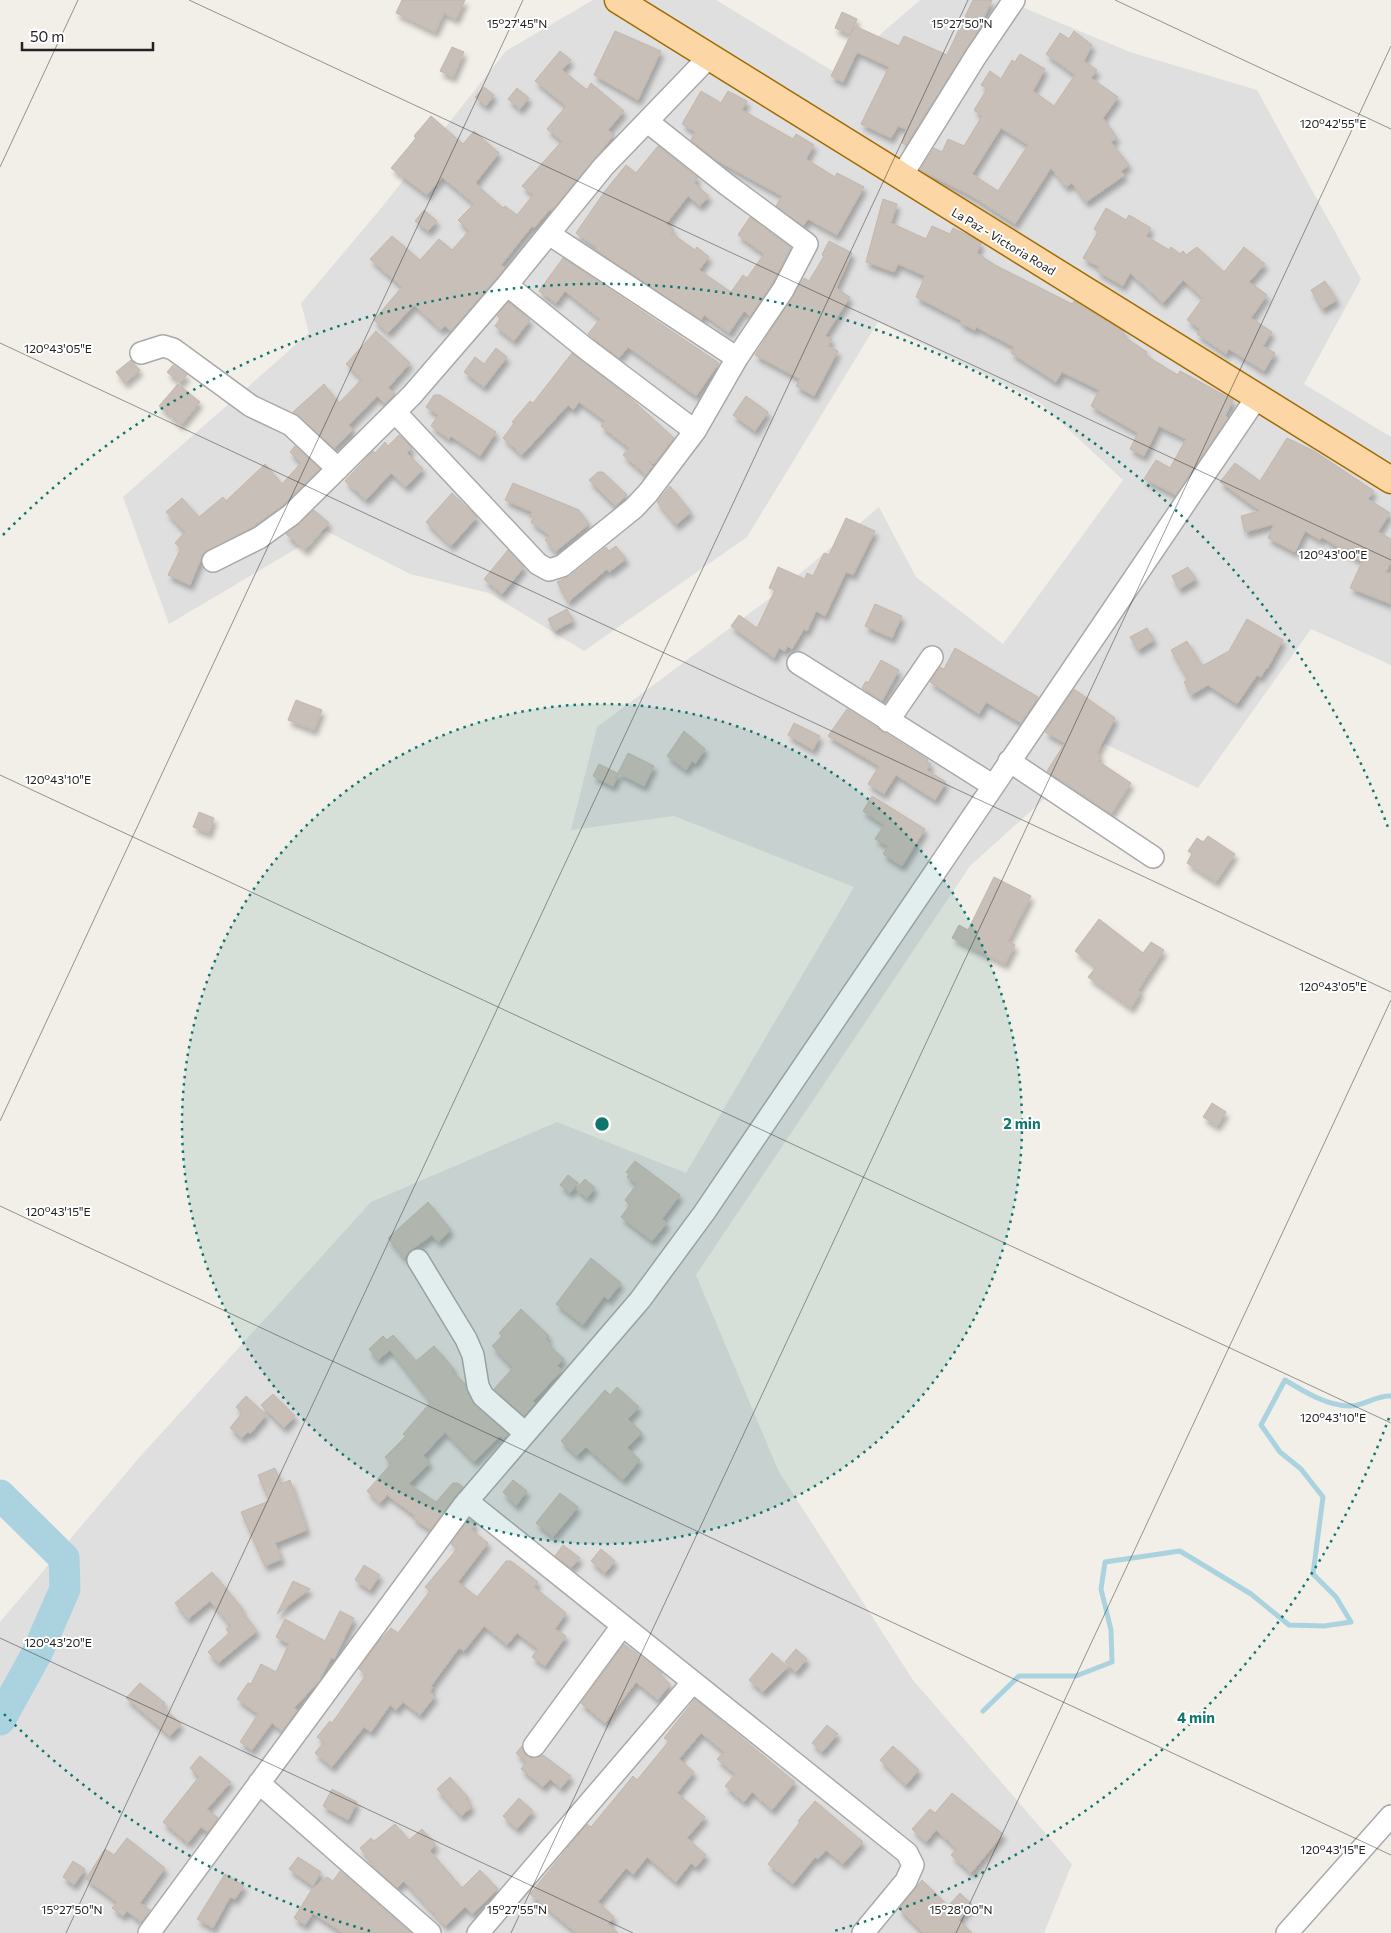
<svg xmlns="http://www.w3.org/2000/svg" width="1391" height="1933" font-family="Commissioner,sans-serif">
	<defs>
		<filter id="shadow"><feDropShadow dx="3" dy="5.5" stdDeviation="2.5" flood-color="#0004"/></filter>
	</defs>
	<rect width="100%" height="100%" fill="#f2efe9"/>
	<path fill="#e0dfdf" d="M593 0H716L836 73 920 0H1005L1130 52 1257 90 1361 279 1304 384 1391 437V665L1311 629 1198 788 1105 744 970 866 696 1275 779 1472 913 1680 1072 1864 1044 1933H0V1622L138 1459 371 1202 557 1122 686 1173 854 887 674 816 571 830 597 727 778 592 879 507 916 577 1003 644 1123 480 1038 401 878 322 747 537 584 651 489 593 410 574 326 531 169 624 123 497 309 333 301 303 378 212 506 51Z"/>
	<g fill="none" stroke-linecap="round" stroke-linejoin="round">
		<path stroke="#aad3df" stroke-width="5" d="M983 1711 1019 1676H1076L1112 1662 1111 1630 1101 1589 1105 1562 1180 1551 1251 1594 1289 1625 1324 1626 1351 1622 1336 1597 1313 1574 1323 1497 1301 1469 1280 1452 1261 1425 1285 1380C1303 1391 1327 1406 1350 1406 1364 1406 1376 1395 1391 1396"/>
		<path stroke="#aad3df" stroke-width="31" d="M0 1495 64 1558 65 1589 37 1653 0 1720"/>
	</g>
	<path fill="#c7bfb8" stroke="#c4b6ab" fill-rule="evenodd" filter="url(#shadow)" d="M402 0H465L456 19 444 13 435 32 396 13Z
		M973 0H992L976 34 906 145 902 143 906 129 898 126 891 138 861 124 889 67 857 52 843 82 831 76 855 26 899 46 904 36 947 55Z
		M842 12 857 19 850 35 835 28Z
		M615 31 661 51 638 100 594 75Z
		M1074 31 1092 45 1084 61 1097 70 1091 78 1118 97 1103 118 1117 138 1111 142 1129 165 1121 171 1125 175 1086 202 1072 183 1066 187 1051 168 1015 224 970 195 920 170 934 148 942 152 948 139 964 146 982 116 974 110 987 89 981 85 990 71 1001 79 1012 60 1015 62 1020 54 1045 69 1033 91 1054 106 1075 75 1046 54 1060 33 1069 39ZM1001 128 1028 145 998 191 972 174Z
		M452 47 464 52 453 77 440 71Z
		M560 51 571 60 562 70 587 90 591 83 624 111 608 130 614 135 552 210 550 209 534 228 532 226 501 265 505 268 451 331 445 326 441 330 414 305 388 333 374 320 402 287 370 259 392 236 420 260 439 239 452 250 469 231 458 220 474 204 442 177 427 195 391 168 416 138 414 136 431 116 463 144 474 131 499 153 476 182 477 185 503 208 505 206 517 215 533 195 522 186 562 141 547 129 566 106 535 81Z
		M484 87 494 95 486 106 475 97Z
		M517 88 529 98 520 109 508 99Z
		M701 91 721 103 728 91 747 101 742 110 793 139 796 134 814 145 806 159 835 177 837 173 864 187 837 235 808 219 803 226 776 206 782 196 716 160 691 140 695 132 682 124Z
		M658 146 698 178 694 183 709 196 700 206 688 196 666 224 674 230 671 233 695 250 697 247 709 257 699 270 731 292 743 275 747 278 764 254 738 235 750 217 791 248 772 284 750 316 744 311 729 333 704 315 701 320 596 250 597 248 576 233 605 191 626 165 636 173Z
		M883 199 897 204 891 223 926 239 932 226 950 234 953 228 972 237 981 243 977 253 995 265 1072 304 1074 301 1125 332 1123 336 1147 352 1145 355 1178 375 1180 371 1233 400 1225 416 1228 418 1176 495 1144 479 1156 460 1170 468 1186 439 1159 426 1144 456 1130 449 1138 433 1091 406 1099 390 1062 372 1056 382 1011 353 1014 347 976 327 975 330 960 323 961 320 916 297 925 276 898 264 894 272 866 262Z
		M1106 208 1126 220 1129 215 1151 228 1146 236 1169 250 1171 247 1180 254 1183 251 1186 255 1197 247 1224 272 1244 247 1265 264 1249 282 1267 295 1251 318 1272 332 1263 346 1275 353 1264 371 1229 349 1226 354 1197 334 1200 329 1187 320 1203 298 1183 280 1163 303 1130 273 1123 286 1097 271 1099 267 1083 258 1098 232 1094 229Z
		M424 210 437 221 428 231 415 221Z
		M829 241 852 253 836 288 850 297 825 336 832 339 828 346 838 351 814 396 796 386 800 379 755 355 804 278 809 281 824 256 822 255Z
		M563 258 719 363 696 396 628 347 619 358 593 338 588 334 600 319 565 291 556 303 539 291Z
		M1325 281 1337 300 1322 309 1311 290Z
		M509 302 530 320 514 341 495 326 500 319 497 316Z
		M376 331 410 363 388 388 395 394 385 404 377 396 349 425 353 430 334 448 293 412 324 384 339 403 362 379 346 364Z
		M496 348 507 357 484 387 464 372 475 357 484 364Z
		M572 353 629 397 674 438 654 464 648 461 653 466 646 475 623 455 629 448 601 426 605 421 579 402 573 410 568 405 522 455 503 438 514 423 512 422 530 401 533 403Z
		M131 360 140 370 125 383 116 372Z
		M173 365 187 375 180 383 167 372Z
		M178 384 200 402 181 425 159 406Z
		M434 395H440L496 432 480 456 451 436 449 439 431 426 438 415 426 407Z
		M746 396 768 412 755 431 733 415Z
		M399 435 412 448 407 453 423 469 406 487 391 473 366 500 345 481 373 451 375 453 385 442 388 446Z
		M1287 438 1314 451 1374 491 1368 499 1390 513 1378 532 1391 539V562L1386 572 1391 574V604L1350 588 1362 562 1322 537 1320 540 1305 531 1295 552 1268 538 1274 524 1245 532 1241 516 1260 511 1220 482 1235 463 1260 481Z
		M295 446 320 469 283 505 253 527 203 554 190 585 168 575 181 548 175 543 185 532 166 512 182 498 199 517 223 497 226 501 265 464 282 484 301 463 290 452Z
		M598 472H603L627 495 615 506 589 480Z
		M513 483 579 510 589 524 555 552 545 540 550 536 531 522 534 519 529 516 532 512 505 500Z
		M670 486 691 512 676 525 657 502Z
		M452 493 477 517 451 546 426 522Z
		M314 510 329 523 305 550 286 534Z
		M846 518 875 531 853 575 846 572 825 616 816 611 807 631 804 629 792 649 787 646 785 651 779 648 774 658 731 626 739 615 757 628 775 590 769 588 778 567 805 579 807 573 813 576 824 553 829 555Z
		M616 546 626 559 609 572 607 569 568 602 557 582 570 576 606 547 609 551Z
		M508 550 524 567 502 594 484 579Z
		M1188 567 1196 579 1179 589 1172 576Z
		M875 604 902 616 892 638 865 626Z
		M567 609 573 621 554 631 548 619Z
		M1247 619 1283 640 1267 669 1266 668 1261 677 1257 675 1237 704 1208 685 1191 695 1184 682 1188 680 1171 650 1187 641 1202 666 1229 651Z
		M1147 628 1154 640 1138 650 1130 637Z
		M955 648 1038 697 1021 723 986 702 979 714 930 682 940 667 944 669Z
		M881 660 899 670 882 701 862 688 866 681 868 683Z
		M1074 689 1115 718 1097 753 1101 756 1098 761 1131 783 1111 814 1047 771 1065 743 1045 732Z
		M296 700 322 710 314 730 288 720Z
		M847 709 928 760 927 762 931 764 927 770 946 782 935 800 896 775 884 794 868 784 879 766 828 736Z
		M794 723 820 736 813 750 788 735Z
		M684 731 705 749 695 764 692 761 686 770 667 756Z
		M628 753 654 766 644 786 618 773Z
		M599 764 619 774 613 786 593 776Z
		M872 796 925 829 902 866 883 854 888 846 875 839 884 825 863 811Z
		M199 812 214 818 209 833 193 827Z
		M1208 836 1235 854 1216 882 1187 863 1192 854 1188 851 1197 838 1203 842Z
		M994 877 1031 896 1008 941 1015 945 1005 964 952 938 959 925 968 930Z
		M1099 919 1143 953 1151 942 1164 950 1138 990 1141 992 1131 1008 1088 977 1096 967 1075 951Z
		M1212 1103 1226 1112 1217 1126 1203 1117Z
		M635 1161 680 1195 662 1219 667 1223 652 1241 621 1217 630 1205 625 1200 637 1184 627 1177 629 1174 626 1172Z
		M568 1175 578 1183 570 1193 560 1185Z
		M585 1179 595 1188 587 1198 576 1189Z
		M428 1202 451 1230 438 1242 432 1235 411 1250 404 1258 388 1238Z
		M591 1258 621 1283 608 1300 604 1296 583 1325 556 1304Z
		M521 1309 549 1336 546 1339 550 1343 549 1345 564 1359 557 1366 562 1370 533 1401 535 1403 524 1416 494 1389 513 1368 492 1346 502 1336 499 1333Z
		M393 1335 416 1361 434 1346 454 1369 452 1371 465 1384 474 1405 508 1434 503 1439 500 1436 474 1462 445 1432 423 1456 430 1462 409 1484 436 1502 453 1483H458L463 1487 430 1530 413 1518 414 1515 387 1495 380 1503 367 1491 391 1464 385 1457 406 1436 403 1434 431 1402 390 1350 378 1360 369 1349 383 1336 387 1340Z
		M617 1387 639 1407 628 1419 642 1433 627 1448 640 1460 623 1480 586 1447 577 1456 561 1441 605 1390 610 1395Z
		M273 1394 295 1416 284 1428 261 1405Z
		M246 1396 266 1415 250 1434 248 1432 242 1438 230 1428 242 1413 236 1407Z
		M275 1468 281 1484 290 1480 307 1530 275 1543 282 1559 265 1566 241 1512 269 1501 258 1475Z
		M513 1480 527 1491 516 1506 503 1492Z
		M560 1493 578 1507 553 1537 536 1523Z
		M469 1519 475 1523 471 1529 488 1543 458 1582 477 1597 506 1561H511L538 1582 534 1587 566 1613 555 1629 566 1636 545 1666 532 1657 538 1649 517 1633 507 1645 484 1626 464 1651 459 1648 431 1686 433 1687 430 1692 435 1696 420 1715 403 1702 396 1710 390 1705 371 1732 364 1727 332 1767 315 1753 324 1742 317 1737 330 1721 332 1723 366 1675 359 1669 379 1641 391 1628 398 1633 430 1591 425 1587 457 1549 451 1544Z
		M563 1545 580 1558 571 1568 555 1556Z
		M601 1549 615 1561 605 1573 591 1561Z
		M364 1565 380 1575 370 1590 355 1580Z
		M212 1572 243 1609 241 1610 257 1631 218 1663 208 1652 229 1633 226 1629 231 1626 210 1601 188 1619 175 1603Z
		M293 1581 310 1589 277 1614Z
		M340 1611 354 1618 334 1659 331 1658 319 1681 294 1708 297 1710 282 1731 272 1723 252 1750 240 1742 258 1714 237 1699 248 1683 251 1684 261 1664 276 1672 289 1644 276 1637 285 1619 325 1641Z
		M624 1644 662 1673 660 1675 670 1684 658 1700 636 1682 605 1723 581 1703Z
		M796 1649 807 1659 796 1672 785 1662Z
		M772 1653 788 1667 763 1692 749 1680Z
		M140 1683 165 1703 162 1706 181 1724 170 1736 126 1698Z
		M695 1699 795 1782 772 1810 752 1792 744 1802 725 1786 735 1774 717 1759 724 1752 701 1733 679 1759 694 1772 677 1793 705 1817 687 1838 706 1855 696 1867 691 1863 676 1882 647 1857 633 1875 626 1868 598 1902 614 1917 608 1924 618 1933H576L530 1894 587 1824 591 1827 633 1776 637 1780 669 1741 664 1738Z
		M827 1725 838 1734 822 1752 812 1743Z
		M522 1746 527 1756 533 1758 543 1755 571 1776 561 1788 550 1779 543 1787 521 1769 526 1762 516 1753Z
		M893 1746 919 1770 906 1785 880 1760Z
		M200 1756 231 1782 207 1809 218 1818 208 1832 201 1827 188 1843 163 1822 199 1777 190 1768Z
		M450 1777 468 1797 466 1799 472 1807 461 1816 437 1789Z
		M332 1789 357 1802 348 1820 323 1806Z
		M952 1793 1003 1834 971 1873 951 1855 957 1849 936 1830 926 1842 912 1829 930 1809 935 1813Z
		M519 1798 533 1811 517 1829 503 1816Z
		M815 1801 863 1842 843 1864 826 1850 818 1859 815 1857 793 1884 768 1864 800 1822 798 1821Z
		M395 1824 409 1840 422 1829 436 1845 430 1851 462 1888 480 1870 498 1889 472 1914 465 1907 445 1926 404 1881 397 1888 379 1872 360 1848 371 1838 374 1841 383 1834Z
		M127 1838 165 1868 140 1903 150 1910 141 1922 127 1911 123 1916 112 1908 117 1902 86 1879 105 1849 114 1855Z
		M298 1857 321 1872 313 1886 289 1869Z
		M73 1861 85 1869 74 1885 63 1877Z
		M340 1871 388 1913 411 1933H343L313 1913 305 1925 294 1918 312 1889 327 1877 333 1881Z
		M225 1874 244 1886 235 1899 230 1897 213 1928 197 1919Z
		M922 1880 948 1906 960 1893 972 1905 959 1920 972 1933H923L899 1909Z"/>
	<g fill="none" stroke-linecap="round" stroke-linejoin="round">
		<g stroke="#a9a9a9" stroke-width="24">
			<path id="minor" d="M648 122 726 184 807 244 783 290 737 358
				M901 177 976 56 1014 0
				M507 285 585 348 695 431
				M141 353 163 346 173 349 251 406 291 425 338 469
				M395 412 538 564 549 570 562 566 634 508 648 493 695 431 737 358 549 234
				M213 561 259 538 291 515 412 395 507 285 604 166 709 57
				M798 663 992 785
				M888 721 932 657
				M1009 761 1153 857
				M418 1260 466 1339 473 1355 478 1386 483 1396 525 1433
				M467 1501 907 1853 913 1865 906 1881 863 1933
				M534 1746 622 1626
				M259 1783 430 1933
				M149 1933 464 1505 640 1300 704 1213 1257 397
				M478 1933 692 1683
				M1287 1933 1391 1816"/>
		</g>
		<g stroke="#a06b00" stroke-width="29">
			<path id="major" d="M618 0 1391 480"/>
		</g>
		<use href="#minor" stroke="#fff" stroke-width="21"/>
		<use href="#major" stroke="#fcd6a4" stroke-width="26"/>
	</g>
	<path fill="none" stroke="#222" stroke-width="1" stroke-opacity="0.45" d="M189 0 1391 560M1115 0 1391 129M0 167 78 0M0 343 1391 992M0 775 1391 1423M0 1121 523 0M0 1206 1391 1855M0 1638 633 1933M66 1933 968 0M511 1933 1391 46M956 1933 1391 1000"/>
	<circle cx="602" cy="1124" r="420" fill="#0f766e" fill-opacity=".12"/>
	<g fill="none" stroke="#0f766e" stroke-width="2.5" stroke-dasharray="2.5 5">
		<circle cx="602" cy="1124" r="420"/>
		<path d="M1389 1418A840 840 0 0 1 834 1931M370 1931A840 840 0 0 1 3 1713M3 535A840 840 0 0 1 1389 830"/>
	</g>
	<g text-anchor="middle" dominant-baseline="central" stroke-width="4" stroke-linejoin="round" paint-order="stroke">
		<g font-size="12" fill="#222" stroke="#fff">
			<text transform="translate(1004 241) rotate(31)">La Paz - Victoria Road</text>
		</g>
	</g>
	<g font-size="12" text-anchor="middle" fill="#222" stroke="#fff" stroke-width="4" stroke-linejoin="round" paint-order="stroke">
		<text x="517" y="28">15°27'45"N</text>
		<text x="962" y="28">15°27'50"N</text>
		<text x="1333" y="128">120°42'55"E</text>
		<text x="58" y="353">120°43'05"E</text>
		<text x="1333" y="559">120°43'00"E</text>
		<text x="58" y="784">120°43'10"E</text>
		<text x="1333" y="991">120°43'05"E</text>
		<text x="58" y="1216">120°43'15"E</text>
		<text x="1333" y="1422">120°43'10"E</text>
		<text x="58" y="1647">120°43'20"E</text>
		<text x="1333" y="1854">120°43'15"E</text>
		<text x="72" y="1914">15°27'50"N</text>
		<text x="517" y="1914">15°27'55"N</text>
		<text x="961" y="1914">15°28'00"N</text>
	</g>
	<circle cx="602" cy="1124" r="8" fill="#0f766e" stroke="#fff" stroke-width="2.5"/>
	<g font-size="15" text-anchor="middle" font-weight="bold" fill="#0f766e" stroke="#fff" stroke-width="4" stroke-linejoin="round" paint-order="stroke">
		<text x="1022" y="1129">2 min</text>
		<text x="1196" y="1723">4 min</text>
	</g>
	<path d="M22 42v8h131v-8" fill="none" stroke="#222222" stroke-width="2.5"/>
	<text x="30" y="42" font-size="15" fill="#222222" stroke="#ffffff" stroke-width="4" paint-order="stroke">50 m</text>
</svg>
